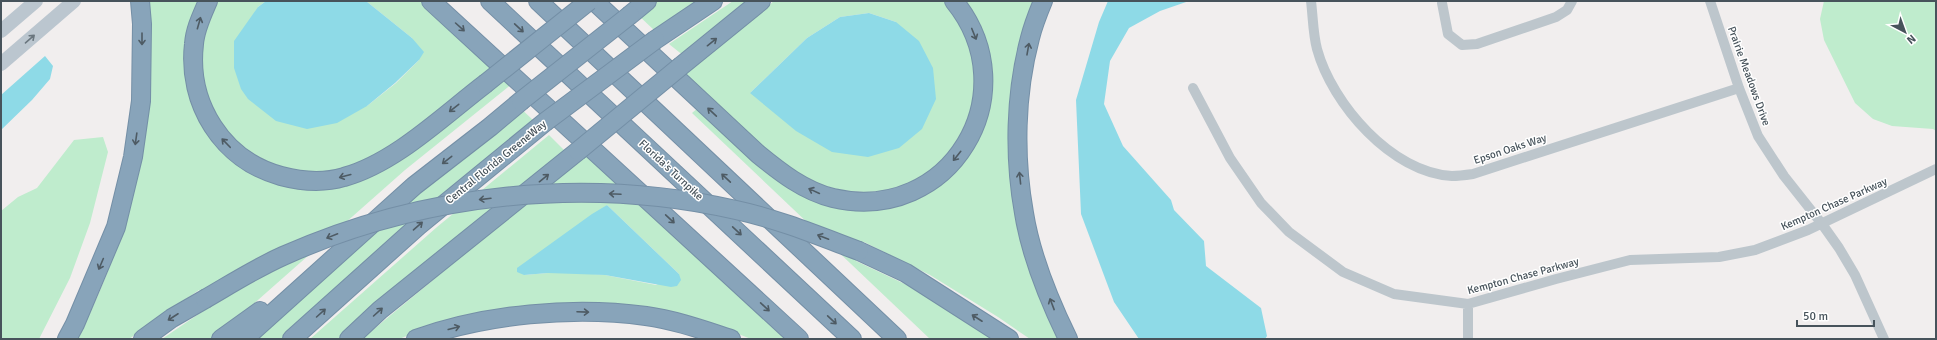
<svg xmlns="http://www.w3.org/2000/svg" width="1937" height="340" font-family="Signika,sans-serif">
	<rect width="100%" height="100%" fill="#f1eeee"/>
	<path fill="#bfeccd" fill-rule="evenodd" d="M148 1H199C186 27 178 62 189 90 196 109 208 127 217 145L326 188 506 77 513 83 405 170 214 339H162L209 307 199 290 129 339H77C113 270 138 194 148 117 153 79 149 39 148 1Z
		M217 1H266L258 7 367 106 396 83 419 60 412 38 366 1H425L496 66C454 99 389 161 338 171 296 179 253 163 225 132 221 127 218 119 216 113 211 105 205 95 202 86 197 61 203 23 217 1Z
		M656 1H696L655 31 637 14Z
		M733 1H752L684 56 669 44Z
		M774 1H944L946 3C952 11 960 21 964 30 969 43 973 59 975 72 978 88 973 107 966 122 941 182 883 205 822 185 791 176 769 152 746 131 725 112 704 93 683 74ZM869 13 896 22 750 93 807 38 840 17Z
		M964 1H1033L1025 30 1011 106 1058 339H1030L998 317 930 275 864 242 856 261 909 286 994 339H930L692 113 699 107 759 162 876 208 973 147C1001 97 998 47 964 1Z
		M1824 1H1936V131L1933 129 1892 126 1873 119 1855 103 1824 40 1820 19Z
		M517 105 534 121 447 190 282 339H241Z
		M549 135 567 153 343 339H310L437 227Z
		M103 137 108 152 90 223 70 278 39 339H1V211L18 197 37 188 74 140Z
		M587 152 791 339H751L703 320 671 312 422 330 399 339H362ZM607 205 679 274 656 285 605 275 581 273H548L524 275Z"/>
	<path fill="#8edae7" d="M266 1H366L412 38 424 52 419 60 395 83 367 106 337 123 307 129 276 121 248 99 241 89 234 68V41L258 7Z
		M1108 1H1189L1160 11 1129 28 1110 61 1104 104 1123 146 1171 200 1174 210 1204 241 1206 266 1261 308 1267 336 1265 339H1139L1114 302 1081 214 1076 100 1099 22Z
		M869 13 896 22 919 41 933 68 936 99 922 129 899 148 868 157 832 152 796 131 750 93 807 38 840 17Z
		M45 56 53 66 50 79 32 100 1 130V95Z
		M607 205 679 274 681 280 677 286 671 287 605 275 548 273 524 275 517 272V268L592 214Z"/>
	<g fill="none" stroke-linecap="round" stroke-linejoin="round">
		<g stroke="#748fa6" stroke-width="20">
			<path id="motorway" d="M208 1C202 15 195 29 194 44 187 103 222 160 281 176 300 181 324 183 344 177 395 163 443 116 485 84
				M431 1 799 339
				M490 1 852 339
				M538 1 897 339
				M594 1 758 154C780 172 804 191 833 198 950 225 1029 93 954 1
				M1043 1C1038 13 1033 26 1030 38 1015 94 1014 157 1024 213 1031 257 1049 300 1068 339
				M630 15 647 1
				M655 40 713 1
				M681 66 761 1
				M859 251 906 273 1009 339
				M67 339 75 324 116 227 133 157 141 101 142 24 140 1
				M143 339 172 318 205 299
				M221 339 260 311
				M244 339 414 186 490 127 521 101
				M292 339 418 226 545 122
				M349 339 380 310 578 151
				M416 339C486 314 573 306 646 316 675 320 703 330 731 339"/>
		</g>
		<path stroke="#bdc6cc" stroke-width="10" d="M1311 1C1313 17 1313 34 1317 49 1332 104 1392 173 1452 176 1459 176 1466 175 1473 174L1739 88
			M1710 1 1739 88 1758 136 1784 176 1822 224 1839 248 1855 275 1884 339
			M1442 3 1448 34 1462 45 1477 44 1556 17 1567 10 1572 1
			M1193 88 1230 158 1261 203 1289 232 1343 272 1394 294 1468 304 1556 279 1630 260 1719 257 1755 250 1808 230 1936 169
			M1468 304V339"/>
		<path stroke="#bbc6cf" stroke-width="14" d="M1 31 36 1
			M1 64 74 1"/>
		<use href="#motorway" stroke="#88a4ba" stroke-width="18"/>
		<g stroke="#748fa6" stroke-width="20" stroke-linecap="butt">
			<path id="motorway-bridge" d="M485 84 589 1
				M521 101 630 15
				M545 122 655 40
				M578 151 681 66
				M205 299C231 284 256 268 283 256 424 193 586 176 736 210 778 219 819 236 859 251"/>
		</g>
		<use href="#motorway-bridge" stroke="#88a4ba" stroke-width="18"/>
	</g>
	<defs><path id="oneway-shaft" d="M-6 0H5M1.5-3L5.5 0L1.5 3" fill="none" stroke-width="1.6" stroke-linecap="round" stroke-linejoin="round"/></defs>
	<g stroke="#4e5b64">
		<use href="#oneway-shaft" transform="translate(199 23) rotate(-74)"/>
		<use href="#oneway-shaft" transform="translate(460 27) rotate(42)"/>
		<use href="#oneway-shaft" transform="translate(519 28) rotate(43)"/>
		<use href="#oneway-shaft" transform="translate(974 34) rotate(68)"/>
		<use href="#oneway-shaft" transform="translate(142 39) rotate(90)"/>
		<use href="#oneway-shaft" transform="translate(712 42) rotate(-39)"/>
		<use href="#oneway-shaft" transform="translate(1028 49) rotate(-80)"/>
		<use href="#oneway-shaft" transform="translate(454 108) rotate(142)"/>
		<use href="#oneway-shaft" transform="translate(712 112) rotate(-137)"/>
		<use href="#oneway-shaft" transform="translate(136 139) rotate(98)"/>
		<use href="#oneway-shaft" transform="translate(226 143) rotate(-134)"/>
		<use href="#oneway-shaft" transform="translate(957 156) rotate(129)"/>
		<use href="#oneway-shaft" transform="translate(447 160) rotate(142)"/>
		<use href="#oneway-shaft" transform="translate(345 176) rotate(165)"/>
		<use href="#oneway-shaft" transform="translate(544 178) rotate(-39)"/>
		<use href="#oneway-shaft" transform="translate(726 178) rotate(-137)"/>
		<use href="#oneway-shaft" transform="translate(1020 178) rotate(-96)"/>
		<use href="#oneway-shaft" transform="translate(814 191) rotate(-155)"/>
		<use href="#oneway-shaft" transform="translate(615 194) rotate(-177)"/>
		<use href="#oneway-shaft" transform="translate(485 199) rotate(173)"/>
		<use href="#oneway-shaft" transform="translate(670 219) rotate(43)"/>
		<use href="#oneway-shaft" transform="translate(418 226) rotate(-41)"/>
		<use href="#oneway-shaft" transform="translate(737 231) rotate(43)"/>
		<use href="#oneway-shaft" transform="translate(332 236) rotate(158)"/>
		<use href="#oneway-shaft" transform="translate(823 237) rotate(-159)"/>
		<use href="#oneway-shaft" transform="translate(101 264) rotate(113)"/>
		<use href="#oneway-shaft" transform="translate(1052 304) rotate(-111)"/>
		<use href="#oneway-shaft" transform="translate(765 307) rotate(43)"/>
		<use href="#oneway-shaft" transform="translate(378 312) rotate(-42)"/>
		<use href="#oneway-shaft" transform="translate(583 312) rotate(2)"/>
		<use href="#oneway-shaft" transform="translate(321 313) rotate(-42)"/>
		<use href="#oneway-shaft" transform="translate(173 317) rotate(147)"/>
		<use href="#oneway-shaft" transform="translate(977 318) rotate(-147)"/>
		<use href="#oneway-shaft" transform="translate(832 320) rotate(43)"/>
		<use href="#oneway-shaft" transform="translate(454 328) rotate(-15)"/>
	</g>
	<use stroke="#6a767e" href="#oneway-shaft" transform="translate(30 39) rotate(-41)"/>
	<g text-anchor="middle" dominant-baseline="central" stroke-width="3" stroke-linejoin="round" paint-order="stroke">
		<g font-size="11" fill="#47535b" stroke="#fff">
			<text transform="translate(1749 76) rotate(70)">Prairie Meadows Drive</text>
			<text transform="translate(1510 149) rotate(-18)">Epson Oaks Way</text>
			<text transform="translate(496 162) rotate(-39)">Central Florida GreeneWay</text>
			<text transform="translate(671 170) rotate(43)">Florida's Turnpike</text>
			<text transform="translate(1834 204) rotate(-24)">Kempton Chase Parkway</text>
			<text transform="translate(1523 276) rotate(-15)">Kempton Chase Parkway</text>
		</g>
	</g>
	<rect width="1937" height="340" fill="none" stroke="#47535b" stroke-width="4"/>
	<g transform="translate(1905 32) rotate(139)" stroke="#ffffff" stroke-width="3" paint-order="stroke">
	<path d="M0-3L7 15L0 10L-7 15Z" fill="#47535b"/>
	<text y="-6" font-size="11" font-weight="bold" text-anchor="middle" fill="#47535b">N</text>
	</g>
	<path d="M1797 320v6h77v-6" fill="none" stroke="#47535b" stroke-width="2"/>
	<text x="1803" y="320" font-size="12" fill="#47535b" stroke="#ffffff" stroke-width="3" paint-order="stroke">50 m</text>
</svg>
